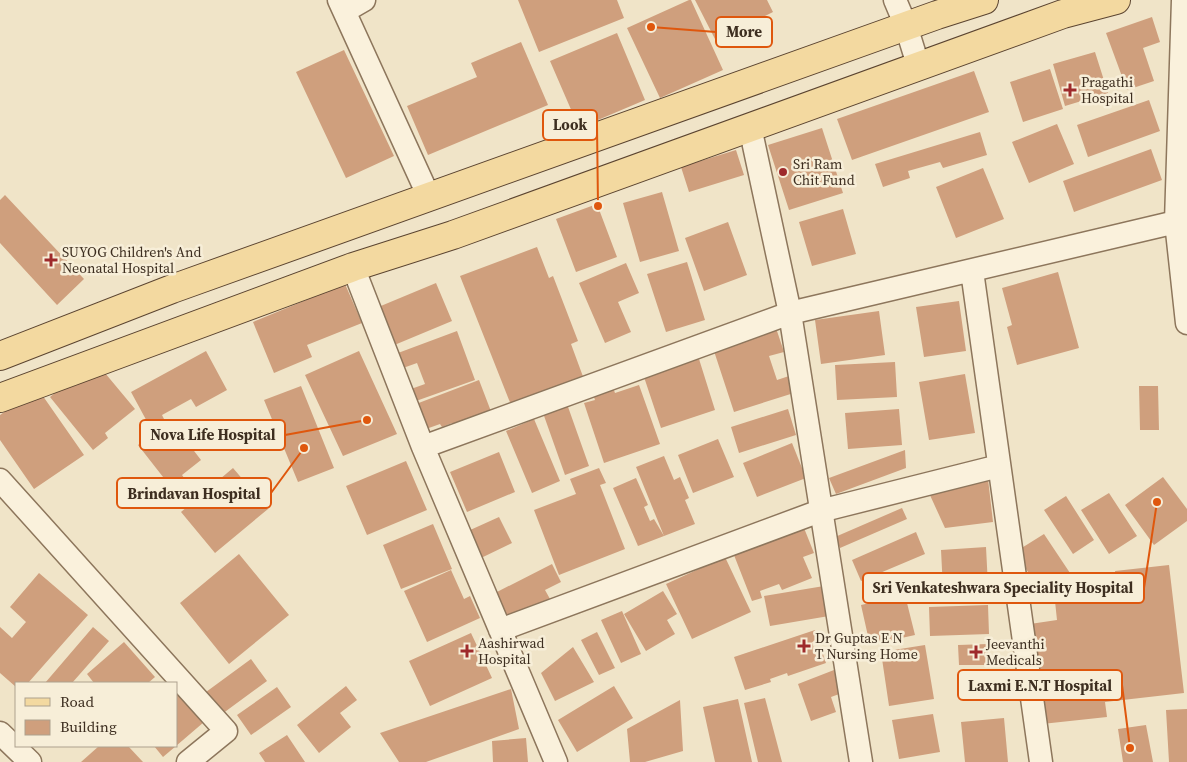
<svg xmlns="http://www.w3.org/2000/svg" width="1187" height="762" font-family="'Source Serif 4',serif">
	<rect width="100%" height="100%" fill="#f0e4c8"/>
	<path fill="#cf9f7d" d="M518 0H617L624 18 539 52Z
		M689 0H691L723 70 660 98 627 28Z
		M695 0H767L773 12 716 41Z
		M1152 17 1160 42 1143 48 1154 81 1127 90 1106 33Z
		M617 33 645 100 579 128 550 61Z
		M521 42 548 105 428 155 407 106 477 77 471 63Z
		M344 50 394 156 346 178 296 72Z
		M1095 52 1108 93 1065 106 1053 64Z
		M1050 69 1063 109 1023 122 1010 82Z
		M974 71 989 112 852 160 837 119Z
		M1149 100 1160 131 1088 157 1077 125Z
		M1057 124 1074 164 1029 183 1012 142Z
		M822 128 843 193 789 210 768 145Z
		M980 132 987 155 943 168 940 162 908 171 910 178 883 187 875 164Z
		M1151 149 1162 180 1074 212 1063 181Z
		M736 150 744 175 689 192 681 167Z
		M983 168 1004 219 956 238 936 187Z
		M662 192 679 251 640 262 623 203Z
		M5 195 84 279 57 305 0 243V200Z
		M597 204 617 257 576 272 556 219Z
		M843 209 856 254 812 266 799 222Z
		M728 222 747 275 704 291 685 238Z
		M537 247 549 278 553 276 578 341 571 344 585 382 513 410 460 276Z
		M687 262 705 320 666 332 647 274Z
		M626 263 639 293 618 302 631 332 605 343 579 283Z
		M1058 272 1079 348 1017 365 1007 327 1012 325 1002 288Z
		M436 283 452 321 392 346 376 308Z
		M345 284 362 323 307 345 312 357 274 373 253 322Z
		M959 301 966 351 924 357 916 307Z
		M879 311 885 355 821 364 815 320Z
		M775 325 784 352 769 356 777 380 792 375 797 392 734 412 712 345Z
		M457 331 475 380 416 401 411 389 425 384 417 363 403 368 398 353Z
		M206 351 227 390 196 407 191 399 162 415 164 419 150 427 131 392Z
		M359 351 397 434 343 456 305 375Z
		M699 359 715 410 661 428 644 377Z
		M895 362 897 397 837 400 835 365Z
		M105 373 135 409 105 433 108 438 93 450 50 397 62 387Z
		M965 374 975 433 929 440 919 382Z
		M479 380 492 414 454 429 452 423 442 427 440 424 426 429 416 404Z
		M612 385 615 393 639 385 660 444 604 463 584 403 595 400 592 391Z
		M301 386 334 468 298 482 264 400Z
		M1139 386H1158L1159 430H1140Z
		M38 389 84 455 34 489 0 440V415Z
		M567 404 589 466 565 475 543 413Z
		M788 409 796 435 739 453 731 427Z
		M899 409 902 445 848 449 845 413Z
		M534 419 560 481 532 493 506 431Z
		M171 420 179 430 185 426 197 443 191 447 201 460 182 475 187 482 174 491 138 445Z
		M718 439 734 477 693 493 678 455Z
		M792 443 806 478 757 497 743 463Z
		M905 450 906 468 836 494 829 478Z
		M499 452 515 492 467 512 450 472Z
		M664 456 674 480 680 477 689 498 685 500 695 524 664 536 638 546 613 488 636 478 648 505 644 507 650 521 654 519 664 536 636 467Z
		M406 461 427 510 367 535 346 486Z
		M233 468 268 509 215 553 181 512Z
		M599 468 606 483 600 485 625 549 559 575 534 510 576 494 570 479Z
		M1163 477 1187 509V521L1154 545 1125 505Z
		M988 479 993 522 945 528 929 493Z
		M1109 493 1137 536 1109 554 1081 510Z
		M1066 496 1094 540 1073 554 1044 510Z
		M902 508 907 519 840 548 835 537Z
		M499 517 512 543 481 558 468 531Z
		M802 523 814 553 803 557 812 578 782 590 779 584 760 591 762 598 752 601 732 550Z
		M433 524 452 569 401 589 383 545Z
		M916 532 925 554 861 581 852 560Z
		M1044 534 1070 573 1041 592 1015 552Z
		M986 547 988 586 943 589 941 550Z
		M239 554 289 615 229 664 180 603Z
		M725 557 751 612 692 639 666 584Z
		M552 564 561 582 545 590 550 599 509 620 495 593Z
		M1169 565 1184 693 1105 702 1107 717 1042 724 1030 624 1057 620 1054 592 1117 585 1115 571Z
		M451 570 464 599 470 596 480 618 427 642 404 591Z
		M39 573 88 615 28 683H16V687L0 673V627L12 638 26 622 10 607Z
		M824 586 829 616 770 626 764 596Z
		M663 591 677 614 667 620 675 634 646 651 624 614Z
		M905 595 915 635 870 645 861 605Z
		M988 605 989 634 930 636 929 607Z
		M622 611 641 654 621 663 601 620Z
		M93 627 109 641 72 683H45Z
		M815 630 819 640 812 642 816 656 823 654 826 663 788 676 787 673 770 679 771 682 745 690 734 657Z
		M597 632 615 668 599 675 581 640Z
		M471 633 492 678 430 706 409 661Z
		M124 642 155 677 148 683H94L87 674Z
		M988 644V665H959L958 645Z
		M925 645 934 699 889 706 881 652Z
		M573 647 594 682 555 701 541 673Z
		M251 659 267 681 222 714 206 692Z
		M834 670 842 693 831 697 836 712 811 721 798 684Z
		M346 686 357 700 340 713 351 727 319 753 297 725Z
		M614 686 633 718 577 752 558 720Z
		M277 687 291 707 251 735 237 715Z
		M176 689 204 722 176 746Z
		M511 689 519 729 426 762H399L380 733Z
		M765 698 782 762H758L744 703Z
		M738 699 752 762H715L703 707Z
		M680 700 683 751 645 762H630L627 729Z
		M1187 709V762H1169L1166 710Z
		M933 714 940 752 899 759 892 720Z
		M1004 718 1008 762H965L961 722Z
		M1146 725 1153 762H1123L1118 729Z
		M287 735 305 762H265L259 753Z
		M526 738 528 762H493L492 741Z
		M99 746H128L143 762H81Z
		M154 746H176L163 757Z"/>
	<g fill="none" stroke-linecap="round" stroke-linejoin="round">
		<g stroke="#8d765c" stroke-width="25">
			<path id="street" d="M339 0 429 197
				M895 0 906 26 919 68
				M345 11 364 0
				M750 127 790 313 861 762
				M1187 222H1176L1187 323
				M353 267 423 447 556 762
				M972 271 1041 762
				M423 447 790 313 1176 222 1183 0
				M0 480 226 731 188 762
				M500 630 820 511 999 466
				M0 733 30 762"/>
		</g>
		<g stroke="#5b4430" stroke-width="30">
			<path id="primary" d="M0 356 172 289 937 15 984 0
				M0 398 353 267 453 235 1063 14 1116 0"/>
		</g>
		<use href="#street" stroke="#faf1dc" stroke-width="22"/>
		<use href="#primary" stroke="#f3d9a0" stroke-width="28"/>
	</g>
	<g fill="#9e2a2b" stroke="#f7eed8" stroke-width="2">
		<path d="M1067.5 82.5h5v5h5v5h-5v5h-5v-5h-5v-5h5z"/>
		<circle cx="783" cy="172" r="5"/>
		<path d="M48.5 252.5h5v5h5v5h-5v5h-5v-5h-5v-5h5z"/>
		<path d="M801.5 638.5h5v5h5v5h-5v5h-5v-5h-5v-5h5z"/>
		<path d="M464.5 643.5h5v5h5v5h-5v5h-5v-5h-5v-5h5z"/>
		<path d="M973.5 644.5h5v5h5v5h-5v5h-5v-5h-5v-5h5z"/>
	</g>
	<g text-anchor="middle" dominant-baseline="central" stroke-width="5" stroke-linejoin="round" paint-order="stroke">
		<g font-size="14" fill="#3d2e20" stroke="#f7eed8" text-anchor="start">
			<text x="1081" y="82">Pragathi<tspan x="1081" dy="16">Hospital</tspan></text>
			<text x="793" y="164">Sri Ram<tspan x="793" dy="16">Chit Fund</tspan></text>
			<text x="62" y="252">SUYOG Children's And<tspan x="62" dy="16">Neonatal Hospital</tspan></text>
			<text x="815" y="638">Dr Guptas E N<tspan x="815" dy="16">T Nursing Home</tspan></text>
			<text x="478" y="643">Aashirwad<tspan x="478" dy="16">Hospital</tspan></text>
			<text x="986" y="644">Jeevanthi<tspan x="986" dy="16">Medicals</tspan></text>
		</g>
	</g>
	<path fill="none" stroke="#df570d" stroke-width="2" d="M651 27L716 32M598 206L597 125M367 420L285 435M304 448L271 493M1157 502L1144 588M1130 748L1122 685"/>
	<g fill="#df570d" stroke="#f7eed8" stroke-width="2">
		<circle cx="651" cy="27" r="5"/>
		<circle cx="598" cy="206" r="5"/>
		<circle cx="367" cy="420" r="5"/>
		<circle cx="304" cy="448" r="5"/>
		<circle cx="1157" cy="502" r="5"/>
		<circle cx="1130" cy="748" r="5"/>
	</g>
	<g fill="#f7eed8" stroke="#df570d" stroke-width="2">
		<rect x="716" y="17" width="56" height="30" rx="5"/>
		<rect x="543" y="110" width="54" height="30" rx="5"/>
		<rect x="140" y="420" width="145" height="30" rx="5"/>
		<rect x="117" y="478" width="154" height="30" rx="5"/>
		<rect x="863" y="573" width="281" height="30" rx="5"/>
		<rect x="958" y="670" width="164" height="30" rx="5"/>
	</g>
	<g font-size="15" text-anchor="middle" font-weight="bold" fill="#3d2e20">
		<text x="744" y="37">More</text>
		<text x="570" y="130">Look</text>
		<text x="213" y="440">Nova Life Hospital</text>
		<text x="194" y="499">Brindavan Hospital</text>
		<text x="1003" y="593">Sri Venkateshwara Speciality Hospital</text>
		<text x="1040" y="691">Laxmi E.N.T Hospital</text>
	</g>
	<rect x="15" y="682" width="162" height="65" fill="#f7eed8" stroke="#ada18e"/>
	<rect x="25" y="698" width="25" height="8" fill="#f3d9a0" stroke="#ada18e"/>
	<text x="60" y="707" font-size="15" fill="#3d2e20">Road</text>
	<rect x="25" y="720" width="25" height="15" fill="#cf9f7d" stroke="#ada18e"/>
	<text x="60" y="732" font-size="15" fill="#3d2e20">Building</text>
</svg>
